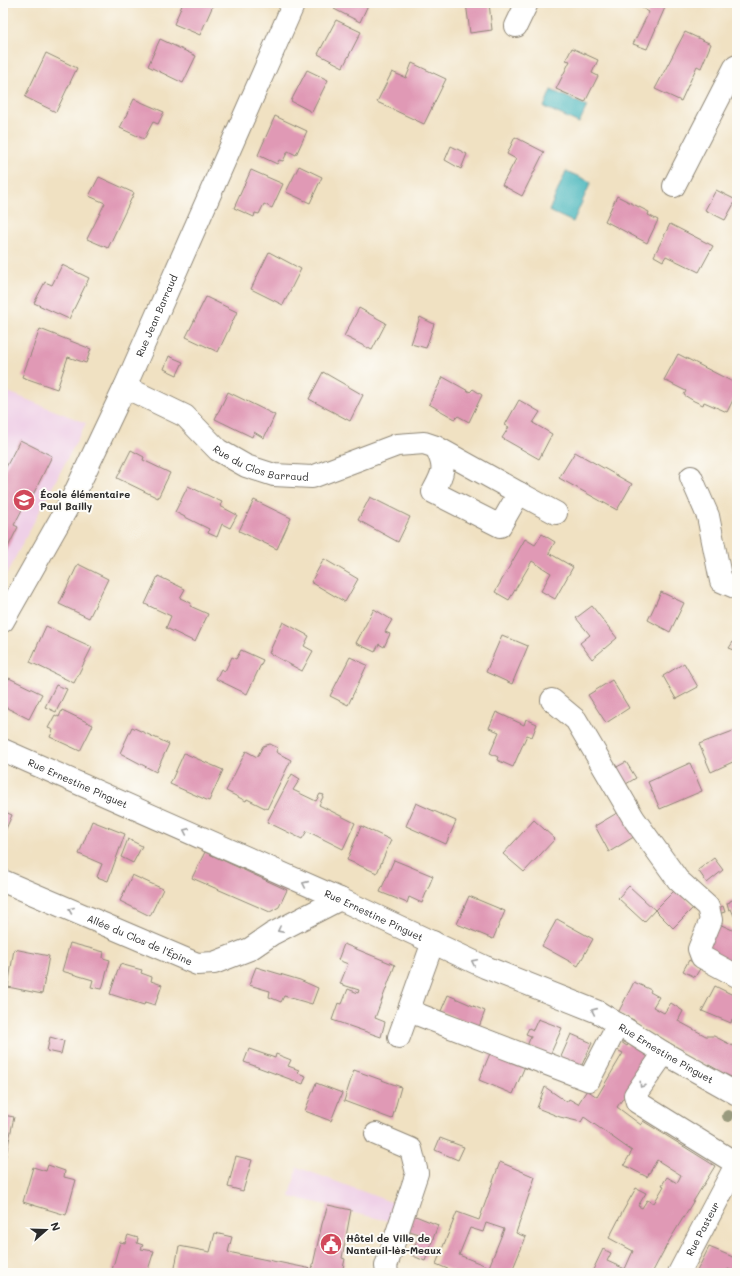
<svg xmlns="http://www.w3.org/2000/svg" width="740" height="1276" font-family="Mali,sans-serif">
	<rect width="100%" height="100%" fill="#fdfcf7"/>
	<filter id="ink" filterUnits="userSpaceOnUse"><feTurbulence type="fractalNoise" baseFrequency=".025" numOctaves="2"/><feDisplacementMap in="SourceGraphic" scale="8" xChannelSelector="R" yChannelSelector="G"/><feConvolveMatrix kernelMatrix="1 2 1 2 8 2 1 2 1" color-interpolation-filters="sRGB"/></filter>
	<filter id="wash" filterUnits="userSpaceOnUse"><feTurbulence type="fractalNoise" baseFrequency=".012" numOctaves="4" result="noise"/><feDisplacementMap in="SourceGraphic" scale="16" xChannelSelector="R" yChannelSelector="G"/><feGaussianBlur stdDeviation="0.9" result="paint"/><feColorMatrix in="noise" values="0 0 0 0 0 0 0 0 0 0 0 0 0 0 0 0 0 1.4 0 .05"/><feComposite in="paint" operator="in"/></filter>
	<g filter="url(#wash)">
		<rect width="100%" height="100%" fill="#f0e1c2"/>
		<path fill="#efd0e7" d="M3 390 86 423 5 577 3 578Z
			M297 1167 399 1205 393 1222 350 1212 351 1210 290 1197Z"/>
		<path fill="#46b6bc" stroke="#387074" d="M551 90 587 106 579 123 544 107Z
			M566 171 591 182 573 222 549 211Z"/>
		<g id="blocks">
			<path fill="#e099b5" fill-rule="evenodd" d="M183 3H214L200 35 174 24Z
				M337 3H369L360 22 334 9Z
				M466 3H489L492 30 470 33Z
				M644 3H667L647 49 633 44 649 12 642 8Z
				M336 20 361 32 343 67 318 54Z
				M685 32 711 44 701 68 697 66 681 101 655 89Z
				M160 39 196 56 183 83 148 66Z
				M572 48 598 60 592 73 598 76 585 102 556 89 570 61 566 60Z
				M46 53 77 68 56 112 25 97Z
				M412 63 446 79 424 124 377 102 392 72 406 78Z
				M307 70 328 80 312 112 291 101Z
				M134 99 164 112 158 124 153 122 144 139 120 128Z
				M275 116 307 131 296 155 288 151 283 161 279 160 277 164 258 155Z
				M515 137 544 152 522 196 502 185 516 159 507 154Z
				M451 146 467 154 461 169 445 160Z
				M299 166 322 177 310 203 286 192Z
				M251 170 283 184 272 208 264 204 259 214 255 213 254 217 234 208Z
				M99 177 134 193 108 248 87 239 105 203 89 196Z
				M716 190 736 200 725 220 705 210Z
				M617 196 649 212 648 215 658 220 647 243 605 221Z
				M670 224 713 246 699 272 666 256 663 261 654 256Z
				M269 252 301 269 283 305 251 289Z
				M62 265 89 278 69 319 34 303 45 282 52 285Z
				M206 297 237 312 218 352 186 337Z
				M359 308 386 323 372 350 344 336Z
				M420 317 434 324 426 348 411 344Z
				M40 329 91 349 86 363 68 357 57 389 22 377Z
				M678 354 737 384V392L727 412 704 402 703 405 694 401 684 395 686 391 664 380Z
				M169 356 183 362 177 375 164 369Z
				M323 372 363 395 350 421 309 399Z
				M443 377 470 392 473 389 482 395 469 422 458 416 455 419 429 404Z
				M228 392 275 415 264 438 254 432 252 437 215 419Z
				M519 400 540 412 533 423 552 434 539 459 502 438 509 427 505 425Z
				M20 440 52 456 28 505 25 504 14 525 18 527 3 557V473Z
				M131 450 144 457 143 460 170 473 158 498 117 478Z
				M575 452 632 484 617 510 559 478Z
				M188 486 222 502 220 506 237 515 230 528 222 524 217 537 208 533 209 529 175 512Z
				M370 497 410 517 398 542 358 520Z
				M254 500 291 518 277 549 239 531Z
				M542 534 555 542 549 553 573 567 555 599 541 591 551 573 532 561 509 600 495 592 525 539 535 545Z
				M324 559 358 579 345 602 311 582Z
				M78 564 108 579 89 618 59 604Z
				M158 576 185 589 180 598 191 603 190 606 208 614 195 642 166 628 171 616 145 604Z
				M661 592 684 603 670 632 648 620Z
				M592 606 617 638 592 659 580 643 590 635 576 618Z
				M374 609 392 620 385 632 390 634 384 647 379 644 375 652 356 643Z
				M283 622 309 636 304 646 313 651 302 671 269 653Z
				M46 626 92 647 74 683 30 662Z
				M502 635 528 646 512 684 486 672Z
				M733 642 737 644V651L729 648Z
				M241 650 263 660 247 694 216 679 221 669 225 671 232 657 236 659Z
				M350 657 367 665 348 705 330 696Z
				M684 663 698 687 676 699 663 676Z
				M9 678 42 694 29 719 3 706V692Z
				M612 680 629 708 606 723 588 695Z
				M56 685 67 689 56 712 45 707Z
				M62 710 93 725 80 751 50 737 53 730 48 728 55 715 59 717Z
				M496 712 524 725 526 719 537 724 532 737 527 735 513 767 497 760 498 757 490 753 499 732 489 728Z
				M132 727 169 744 156 772 120 753Z
				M733 731 737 736V760L711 772 699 744Z
				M270 744 278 748 276 752 291 760 267 809 247 799 246 801 226 791 246 751 257 757 263 746Z
				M184 753 223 770 209 801 170 784Z
				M626 762 636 778 626 784 615 768Z
				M690 763 702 791 660 809 648 782Z
				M292 774 300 779 293 790 316 801 320 794 324 795 319 805 355 823 343 849 307 831 302 839 267 822Z
				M416 803 456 821 446 844 406 826Z
				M622 810 637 835 609 852 595 826Z
				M3 811 12 815 3 836Z
				M534 820 555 839 524 872 503 854Z
				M92 821 125 834 108 881 97 877 102 864 79 854Z
				M361 826 391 840 377 873 347 860Z
				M128 839 142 846 133 863 121 857Z
				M205 852 287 890 279 907 270 912 192 878Z
				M714 858 723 870 707 883 698 870Z
				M394 860 433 876 422 903 409 897 407 903 380 892Z
				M132 875 163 889 150 916 120 901Z
				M629 886 655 910 644 922 618 898Z
				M676 889 694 907 673 928 655 910Z
				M469 896 505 911 493 939 457 924Z
				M737 898V915L734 916 731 909 729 910 727 903 730 902V901Z
				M723 906 725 912 718 914 716 909Z
				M3 913 6 914 4 925 3 924Z
				M557 919 593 939 578 966 542 946Z
				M717 923 737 932V965L704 948Z
				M70 943 104 952 103 958 110 960 102 989 91 987 93 980 62 971Z
				M344 944 395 965 375 1018 385 1022 381 1037 332 1020 338 1003 342 1004 348 989 358 993 359 990 340 984 348 964 338 960Z
				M14 949 49 956 42 994 8 987Z
				M689 960 701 967 695 977 683 971Z
				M120 964 142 970 141 973 152 977 151 981 162 985 155 1005 145 1002 144 1005 110 994Z
				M256 967 300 980 318 988 312 1004 284 996 281 1002 269 997 270 991 249 985Z
				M634 982 651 990 650 992 659 997 653 1007 664 1013 671 1003 683 1011 678 1021 706 1036H714L733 1046 734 1044 737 1045V1080L693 1058 634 1022V1020L618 1013Z
				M715 986 737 997V1022L732 1019 731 1023 702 1011Z
				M448 995 485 1011 479 1027 441 1011Z
				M538 1019 562 1028 550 1055 527 1046 531 1036 526 1034 529 1028 533 1030Z
				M571 1034 592 1043 581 1067 560 1059Z
				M50 1037 64 1041 61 1054 47 1051Z
				M621 1042 627 1046 629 1043 649 1056 633 1084 617 1107 641 1125 643 1121 715 1166 669 1241 652 1273H595L592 1272 603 1249 611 1253 607 1261 625 1269 633 1251 609 1238 623 1211 636 1188 646 1193 638 1206 642 1208 647 1200 654 1203 664 1186 662 1185 667 1177 677 1183 681 1175 657 1160 647 1177 624 1165 632 1151 584 1117 581 1122 560 1117 537 1108 545 1087 567 1102 569 1099 578 1104 587 1090 597 1097 623 1053 617 1050Z
				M249 1049 275 1058 276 1054 291 1060 288 1066 299 1070 298 1073 306 1076 303 1084 244 1062Z
				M491 1051 526 1064 513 1094 479 1080Z
				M354 1070 401 1087 392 1119 344 1101Z
				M316 1083 342 1093 331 1121 305 1111Z
				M3 1115 14 1117 4 1164H3Z
				M440 1138 464 1147 458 1160 435 1150Z
				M236 1156 252 1160 243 1191 228 1187Z
				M500 1162 535 1177 516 1233 526 1237 511 1273H457L436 1264 457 1212 479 1220ZM486 1223 504 1229 489 1267 459 1255 470 1228 483 1232Z
				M48 1165 65 1171 64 1177 76 1180 66 1215 23 1202 33 1167 46 1171Z
				M328 1205 351 1210 342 1258 345 1259 342 1273H174L179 1246 210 1252 215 1233 232 1237 228 1252 312 1269 322 1224Z
				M413 1215 438 1225 425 1261 411 1255 419 1234 407 1230Z
				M128 1235 138 1238 137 1243 143 1245 141 1249 154 1251 147 1273H123L112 1270 120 1242 125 1243Z
				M709 1247 733 1257 737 1248V1273L728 1269 726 1273H696Z"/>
		</g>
	</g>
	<g filter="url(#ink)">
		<use href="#blocks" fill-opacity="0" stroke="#8e8676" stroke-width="1"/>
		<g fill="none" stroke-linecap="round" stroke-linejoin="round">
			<g stroke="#8e8676" stroke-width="24">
				<g id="minor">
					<path d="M516 26 527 3"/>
					<path d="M674 186 735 67 737 66"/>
					<path id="s1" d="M125 387 185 416 218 450 246 466 274 475 312 477 397 445 424 443 436 447 519 493 500 526 433 492C444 471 446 469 436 447"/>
					<path d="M691 477 708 516 721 581 737 588"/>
					<path d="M519 493 556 513"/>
					<path id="s2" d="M3 621 72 499 125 387 294 3"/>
					<path d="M552 700 576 720 634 819 678 880 708 907 711 920 699 949 702 957 737 976"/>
					<path id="s3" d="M3 750 340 899 485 967 598 1012 664 1053 737 1094"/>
					<path id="s4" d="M3 881 197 964 214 963 250 949 272 934 340 899"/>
					<path d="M409 1011 589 1080 618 1024"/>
					<path d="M399 1037 433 942"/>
					<path d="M664 1053 635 1095 637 1102 737 1164"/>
					<path d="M376 1134 411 1149 417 1173 386 1266 387 1273"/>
					<path id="s5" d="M679 1273 737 1163"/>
				</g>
			</g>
			<use href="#minor" stroke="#fff" stroke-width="22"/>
		</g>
		<circle fill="#999a7e" cx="728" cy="1116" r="6"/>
		<defs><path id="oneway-chevron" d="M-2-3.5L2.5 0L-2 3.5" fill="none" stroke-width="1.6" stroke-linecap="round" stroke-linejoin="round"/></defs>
		<g stroke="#a0a0a0">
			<use href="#oneway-chevron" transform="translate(186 831) rotate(-156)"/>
			<use href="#oneway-chevron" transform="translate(305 884) rotate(-156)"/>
			<use href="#oneway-chevron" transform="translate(71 910) rotate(-157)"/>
			<use href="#oneway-chevron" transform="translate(280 930) rotate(153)"/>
			<use href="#oneway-chevron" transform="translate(474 962) rotate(-154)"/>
			<use href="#oneway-chevron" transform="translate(594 1011) rotate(-156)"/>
			<use href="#oneway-chevron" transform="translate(642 1085) rotate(124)"/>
		</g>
	</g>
	<defs>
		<g id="school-disc" transform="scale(1.15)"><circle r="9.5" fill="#d1495b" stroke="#fdfcf7"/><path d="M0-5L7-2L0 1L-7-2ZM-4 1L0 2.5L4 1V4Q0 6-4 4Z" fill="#fff"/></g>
		<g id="civic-disc" transform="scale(1.15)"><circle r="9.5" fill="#d1495b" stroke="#fdfcf7"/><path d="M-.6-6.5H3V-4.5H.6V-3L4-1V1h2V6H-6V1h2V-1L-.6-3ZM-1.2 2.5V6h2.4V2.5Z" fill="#fff"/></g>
	</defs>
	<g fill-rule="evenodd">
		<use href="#school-disc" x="24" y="500"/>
		<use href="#civic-disc" x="331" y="1244"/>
	</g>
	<g text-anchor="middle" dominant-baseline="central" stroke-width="4" stroke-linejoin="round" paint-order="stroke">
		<g font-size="10" fill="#2b2b2b" stroke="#fdfcf7">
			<text stroke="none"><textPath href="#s2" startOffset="342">Rue Jean Barraud</textPath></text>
			<text stroke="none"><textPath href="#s1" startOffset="160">Rue du Clos Barraud</textPath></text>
			<text stroke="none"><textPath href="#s3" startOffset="82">Rue Ernestine Pinguet</textPath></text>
			<text stroke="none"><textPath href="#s3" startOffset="406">Rue Ernestine Pinguet</textPath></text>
			<text stroke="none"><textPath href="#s4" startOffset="149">Allée du Clos de l'Épine</textPath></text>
			<text stroke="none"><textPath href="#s3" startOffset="730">Rue Ernestine Pinguet</textPath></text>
			<text stroke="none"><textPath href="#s5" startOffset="50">Rue Pasteur</textPath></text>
		</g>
		<g font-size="10" font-weight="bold" fill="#2b2b2b" stroke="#fdfcf7" text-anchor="start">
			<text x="40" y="494">École élémentaire<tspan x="40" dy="12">Paul Bailly</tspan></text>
			<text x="346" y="1238">Hôtel de Ville de<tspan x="346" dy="12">Nanteuil-lès-Meaux</tspan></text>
		</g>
	</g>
	<rect width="740" height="1276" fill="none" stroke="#fdfcf7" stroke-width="16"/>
	<g transform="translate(46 1230) rotate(70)" stroke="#fdfcf7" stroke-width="3" paint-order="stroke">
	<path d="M0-3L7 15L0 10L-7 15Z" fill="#2b2b2b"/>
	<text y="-6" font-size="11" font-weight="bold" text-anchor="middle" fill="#2b2b2b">N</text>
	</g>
</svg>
